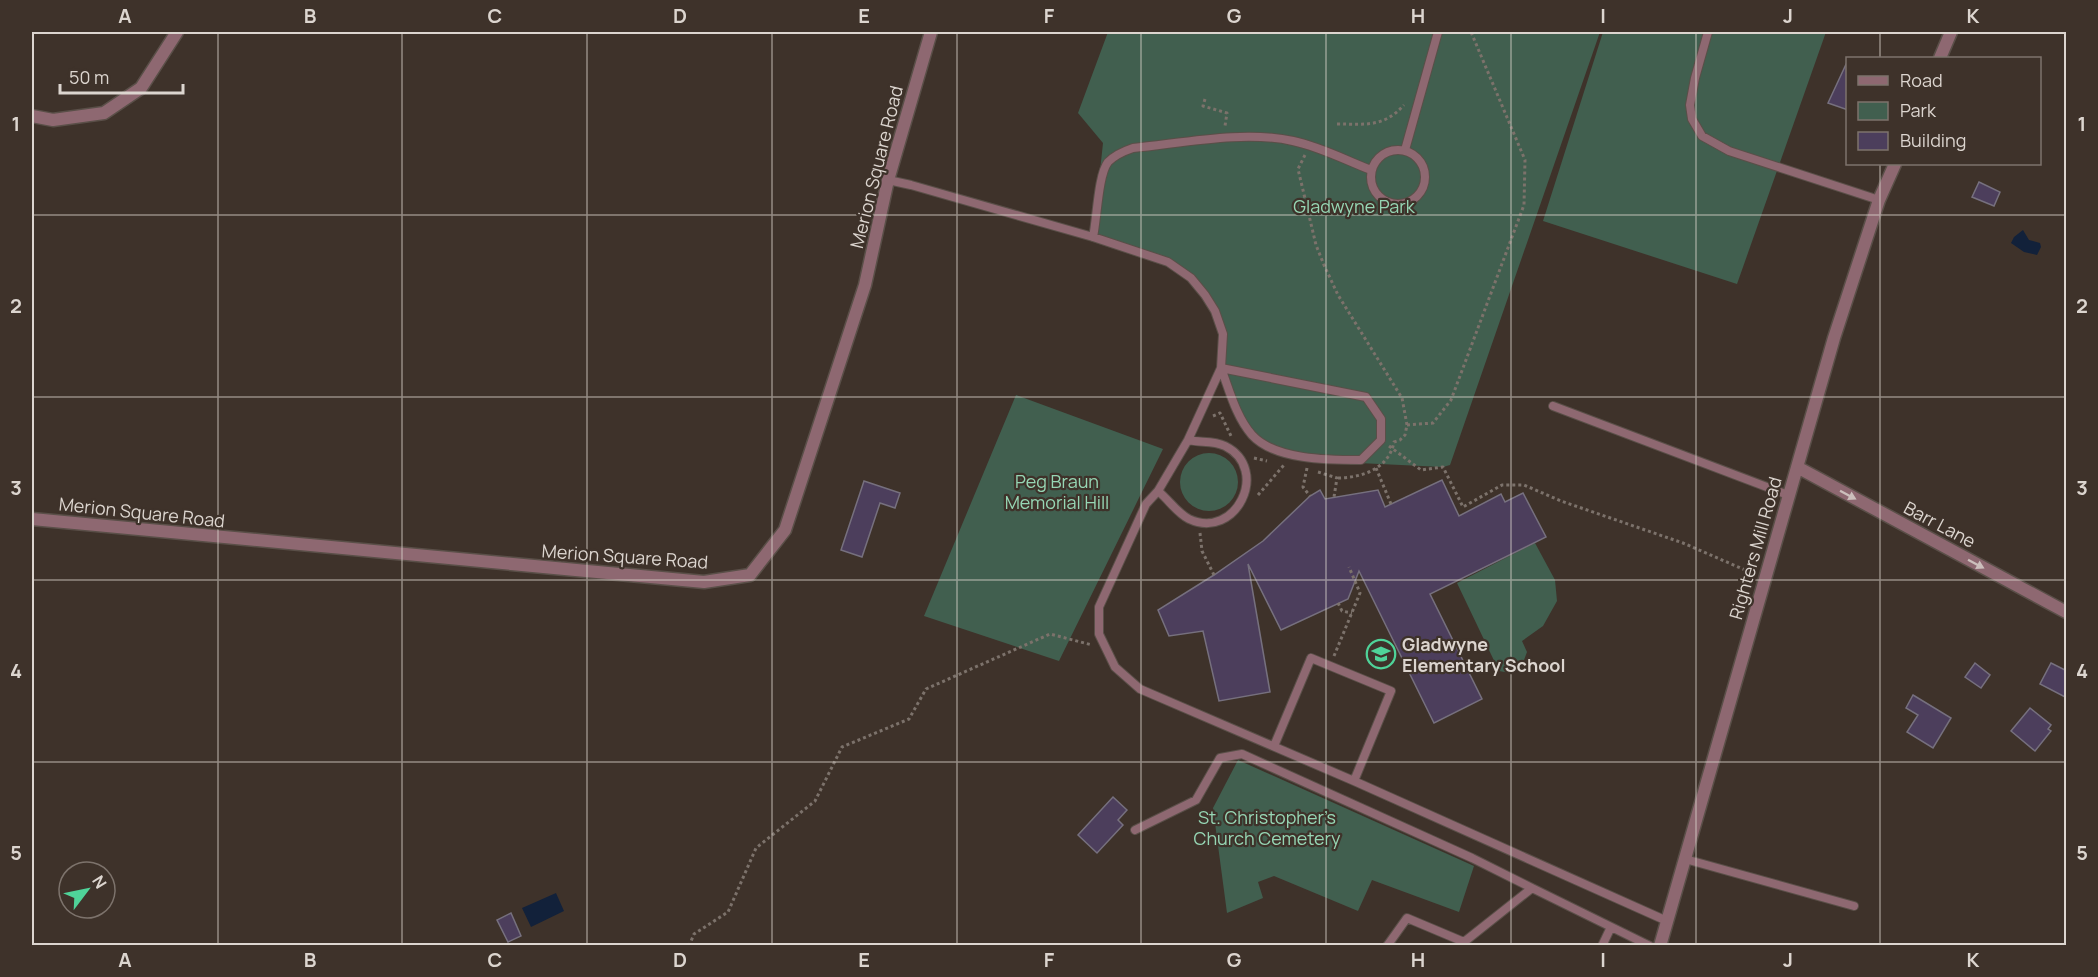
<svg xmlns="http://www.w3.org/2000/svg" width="2098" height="977" font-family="Manrope,sans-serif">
	<rect width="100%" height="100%" fill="#3e322a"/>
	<path fill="#415f4f" d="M1108 32H1600L1450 465 1443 467 1316 461 1264 446 1250 433 1221 368 1223 333 1205 295 1168 262 1093 237 1103 143 1078 113Z
		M1603 32H1826L1737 284 1543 221Z
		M1016 395 1163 449 1059 661 924 616Z
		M1180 482a29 29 0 1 1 58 0a29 29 0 1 1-58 0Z
		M1535 543 1555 580 1557 601 1543 626 1522 641 1527 652 1521 668 1510 673 1499 671 1457 583Z
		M1238 760 1474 866 1459 912 1372 880 1358 911 1274 876 1258 882 1263 898 1227 913 1213 808Z"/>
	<path fill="#12213a" d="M2023 230 2029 240 2040 243 2041 247 2037 255 2024 252 2011 243 2014 237Z
		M556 893 564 911 531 927 522 908Z"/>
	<path fill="#4c3e5c" stroke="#76707e" stroke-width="1.5" d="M1848 60V110L1828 103Z
		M1979 182 2000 192 1994 206 1972 197Z
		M1442 480 1459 516 1501 494 1505 502 1523 493 1546 537 1430 594 1482 699 1434 723 1359 571 1348 599 1281 630 1248 564 1270 692 1219 701 1203 631 1169 636 1158 610 1214 575 1263 541 1310 496 1320 490 1325 499 1378 490 1385 507Z
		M864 481 900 493 895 508 880 503 862 557 841 550Z
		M1975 663 1990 675 1981 688 1965 677Z
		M2051 663 2067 671V698L2040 684Z
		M1913 695 1951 718 1933 748 1907 732 1918 715 1906 708Z
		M2030 708 2051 725 2048 729 2051 731 2035 751 2011 731Z
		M1113 797 1127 810 1118 820 1123 825 1097 853 1078 835Z
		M511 913 521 936 508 942 497 920Z"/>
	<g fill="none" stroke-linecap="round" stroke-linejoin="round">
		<g stroke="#5a4f48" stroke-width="10">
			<path id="lane" d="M1708 32 1695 78 1690 105 1692 119 1702 136 1729 151 1879 200
				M1371 177a27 27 0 1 1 54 0a27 27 0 1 1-54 0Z
				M1405 150 1438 32
				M888 180 911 185 1093 237 1168 262 1191 278 1205 295 1215 311 1223 334 1221 368 1188 440 1158 491 1146 504 1099 607V634L1115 667 1140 689 1354 781 1667 921
				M1093 237C1097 219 1098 175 1108 162 1115 155 1124 151 1133 148 1183 143 1244 130 1293 141 1321 147 1345 160 1371 170
				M1221 368 1366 397 1381 419V440L1361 460C1328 460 1275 460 1252 435 1236 417 1229 389 1221 368Z
				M1553 406 1788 495
				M1158 491C1169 500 1177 513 1189 519 1236 541 1271 469 1225 446 1213 440 1200 443 1188 440
				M1274 746 1311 658 1391 691 1354 781
				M1135 830 1196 800 1220 758 1242 754 1472 858 1532 888 1464 942 1407 918 1387 946
				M1685 859 1854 906
				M1532 888 1650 946
				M1602 946 1611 927"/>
		</g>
		<g stroke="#5a4f48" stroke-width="15">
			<path id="street" d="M1940 58 1951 32
				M32 116 53 120 104 113 141 88 177 32
				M1797 467 2066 612
				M32 519 704 582 750 575 785 530 865 285 888 180 931 32
				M1660 946 1834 338 1879 200 1895 164"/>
		</g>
		<path stroke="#7c726b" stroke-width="3" stroke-dasharray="3 3" stroke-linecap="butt" d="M1205 99 1203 106 1227 113 1225 126
			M1337 124C1365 124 1383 128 1404 105
			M1305 155 1298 169 1316 245 1324 265 1338 295 1402 398 1407 425 1405 435 1400 440 1394 442C1389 469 1361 478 1337 478
			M1213 416 1220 413 1231 436
			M1407 425 1433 423 1451 400 1524 205 1525 160 1471 32
			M1389 446 1421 470 1443 467 1463 507 1502 485H1524L1561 501 1683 543 1752 573
			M1254 458 1267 461
			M1307 468 1303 487 1310 496
			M1376 468 1391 504
			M1318 472 1337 478 1334 497
			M1258 495 1284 465
			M1200 533 1202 551 1214 575
			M1338 603 1342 611 1352 613
			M1334 656 1360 593 1349 567
			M689 946 694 934 728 912 756 848 815 801 842 747 909 719 926 689 1050 634 1092 645"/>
		<use href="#lane" stroke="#8e6871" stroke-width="8"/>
		<use href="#street" stroke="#8e6871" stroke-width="12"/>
	</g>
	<defs><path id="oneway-solid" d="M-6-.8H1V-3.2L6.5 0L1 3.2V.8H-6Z" transform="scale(1.5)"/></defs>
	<g fill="#ccbfbc">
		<use href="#oneway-solid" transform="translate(1848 495) rotate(28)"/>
		<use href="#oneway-solid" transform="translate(1976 564) rotate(28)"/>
	</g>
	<path fill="none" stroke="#dcd5cf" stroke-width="1.5" stroke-opacity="0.55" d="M218 32V946M402 32V946M587 32V946M772 32V946M957 32V946M1141 32V946M1326 32V946M1511 32V946M1696 32V946M1880 32V58M1880 164V946M32 215H2066M32 397H2066M32 580H2066M32 762H2066"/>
	<defs>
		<g id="school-ring" transform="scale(1.5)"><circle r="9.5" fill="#3e322a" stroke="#4fd399" stroke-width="1.5"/><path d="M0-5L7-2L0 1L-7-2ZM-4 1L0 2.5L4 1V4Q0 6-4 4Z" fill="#4fd399"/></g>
	</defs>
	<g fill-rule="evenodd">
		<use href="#school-ring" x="1381" y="654"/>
	</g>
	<g text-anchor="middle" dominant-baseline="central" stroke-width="4.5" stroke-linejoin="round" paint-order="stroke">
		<g font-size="18" fill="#dcd5cf" stroke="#3e322a">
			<text transform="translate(876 167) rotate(-76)">Merion Square Road</text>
			<text transform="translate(142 512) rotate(6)">Merion Square Road</text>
			<text transform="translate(1940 524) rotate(28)">Barr Lane</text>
			<text transform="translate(1755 548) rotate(-74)">Righters Mill Road</text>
			<text transform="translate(625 556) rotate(4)">Merion Square Road</text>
		</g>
		<g font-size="18" fill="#96d6b4" stroke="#3e322a">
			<text x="1354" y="206">Gladwyne Park</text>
			<text x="1057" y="481">Peg Braun<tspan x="1057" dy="21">Memorial Hill</tspan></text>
			<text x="1267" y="817">St. Christopher’s<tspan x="1267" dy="21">Church Cemetery</tspan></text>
		</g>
		<g font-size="18" font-weight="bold" fill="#dcd5cf" stroke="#3e322a" text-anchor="start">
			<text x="1402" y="644">Gladwyne<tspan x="1402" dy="21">Elementary School</tspan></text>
		</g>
	</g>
	<rect width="2098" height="977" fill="none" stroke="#3e322a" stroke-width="66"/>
	<rect x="1846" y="57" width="195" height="108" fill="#3e322a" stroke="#7d736c" stroke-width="1.5"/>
	<rect x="1858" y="76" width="30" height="9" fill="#8e6871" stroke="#7d736c" stroke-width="1.5"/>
	<text x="1900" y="87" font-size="18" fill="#dcd5cf">Road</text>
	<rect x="1858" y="102" width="30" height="18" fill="#415f4f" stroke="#7d736c" stroke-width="1.5"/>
	<text x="1900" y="117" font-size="18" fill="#dcd5cf">Park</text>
	<rect x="1858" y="132" width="30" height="18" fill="#4c3e5c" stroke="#7d736c" stroke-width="1.5"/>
	<text x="1900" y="147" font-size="18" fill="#dcd5cf">Building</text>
	<g transform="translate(87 890) rotate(58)"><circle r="28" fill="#3e322a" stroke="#7d736c" stroke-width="1.5"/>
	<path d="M0-4.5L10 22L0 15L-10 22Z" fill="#4fd399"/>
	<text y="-9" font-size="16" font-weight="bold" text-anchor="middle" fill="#dcd5cf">N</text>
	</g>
	<path d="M60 84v9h123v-9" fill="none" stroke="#dcd5cf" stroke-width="3"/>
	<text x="69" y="84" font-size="18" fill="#dcd5cf" stroke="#3e322a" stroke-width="4.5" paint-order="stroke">50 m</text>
	<rect x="33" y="33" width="2032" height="911" fill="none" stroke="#dcd5cf" stroke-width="2"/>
	<g font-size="20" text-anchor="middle" font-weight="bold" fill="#dcd5cf">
		<text x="125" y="23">A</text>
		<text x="310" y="23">B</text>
		<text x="495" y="23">C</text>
		<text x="680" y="23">D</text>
		<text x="864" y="23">E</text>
		<text x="1049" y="23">F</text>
		<text x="1234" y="23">G</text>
		<text x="1418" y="23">H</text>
		<text x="1603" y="23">I</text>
		<text x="1788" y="23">J</text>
		<text x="1973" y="23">K</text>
		<text x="16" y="131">1</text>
		<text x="2082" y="131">1</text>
		<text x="16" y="313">2</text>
		<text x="2082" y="313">2</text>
		<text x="16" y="495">3</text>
		<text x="2082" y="495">3</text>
		<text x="16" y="678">4</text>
		<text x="2082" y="678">4</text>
		<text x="16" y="860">5</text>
		<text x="2082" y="860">5</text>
		<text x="125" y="967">A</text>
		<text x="310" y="967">B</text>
		<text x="495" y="967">C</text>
		<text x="680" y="967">D</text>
		<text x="864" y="967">E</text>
		<text x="1049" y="967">F</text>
		<text x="1234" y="967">G</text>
		<text x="1418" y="967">H</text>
		<text x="1603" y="967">I</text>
		<text x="1788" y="967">J</text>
		<text x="1973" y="967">K</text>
	</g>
</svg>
